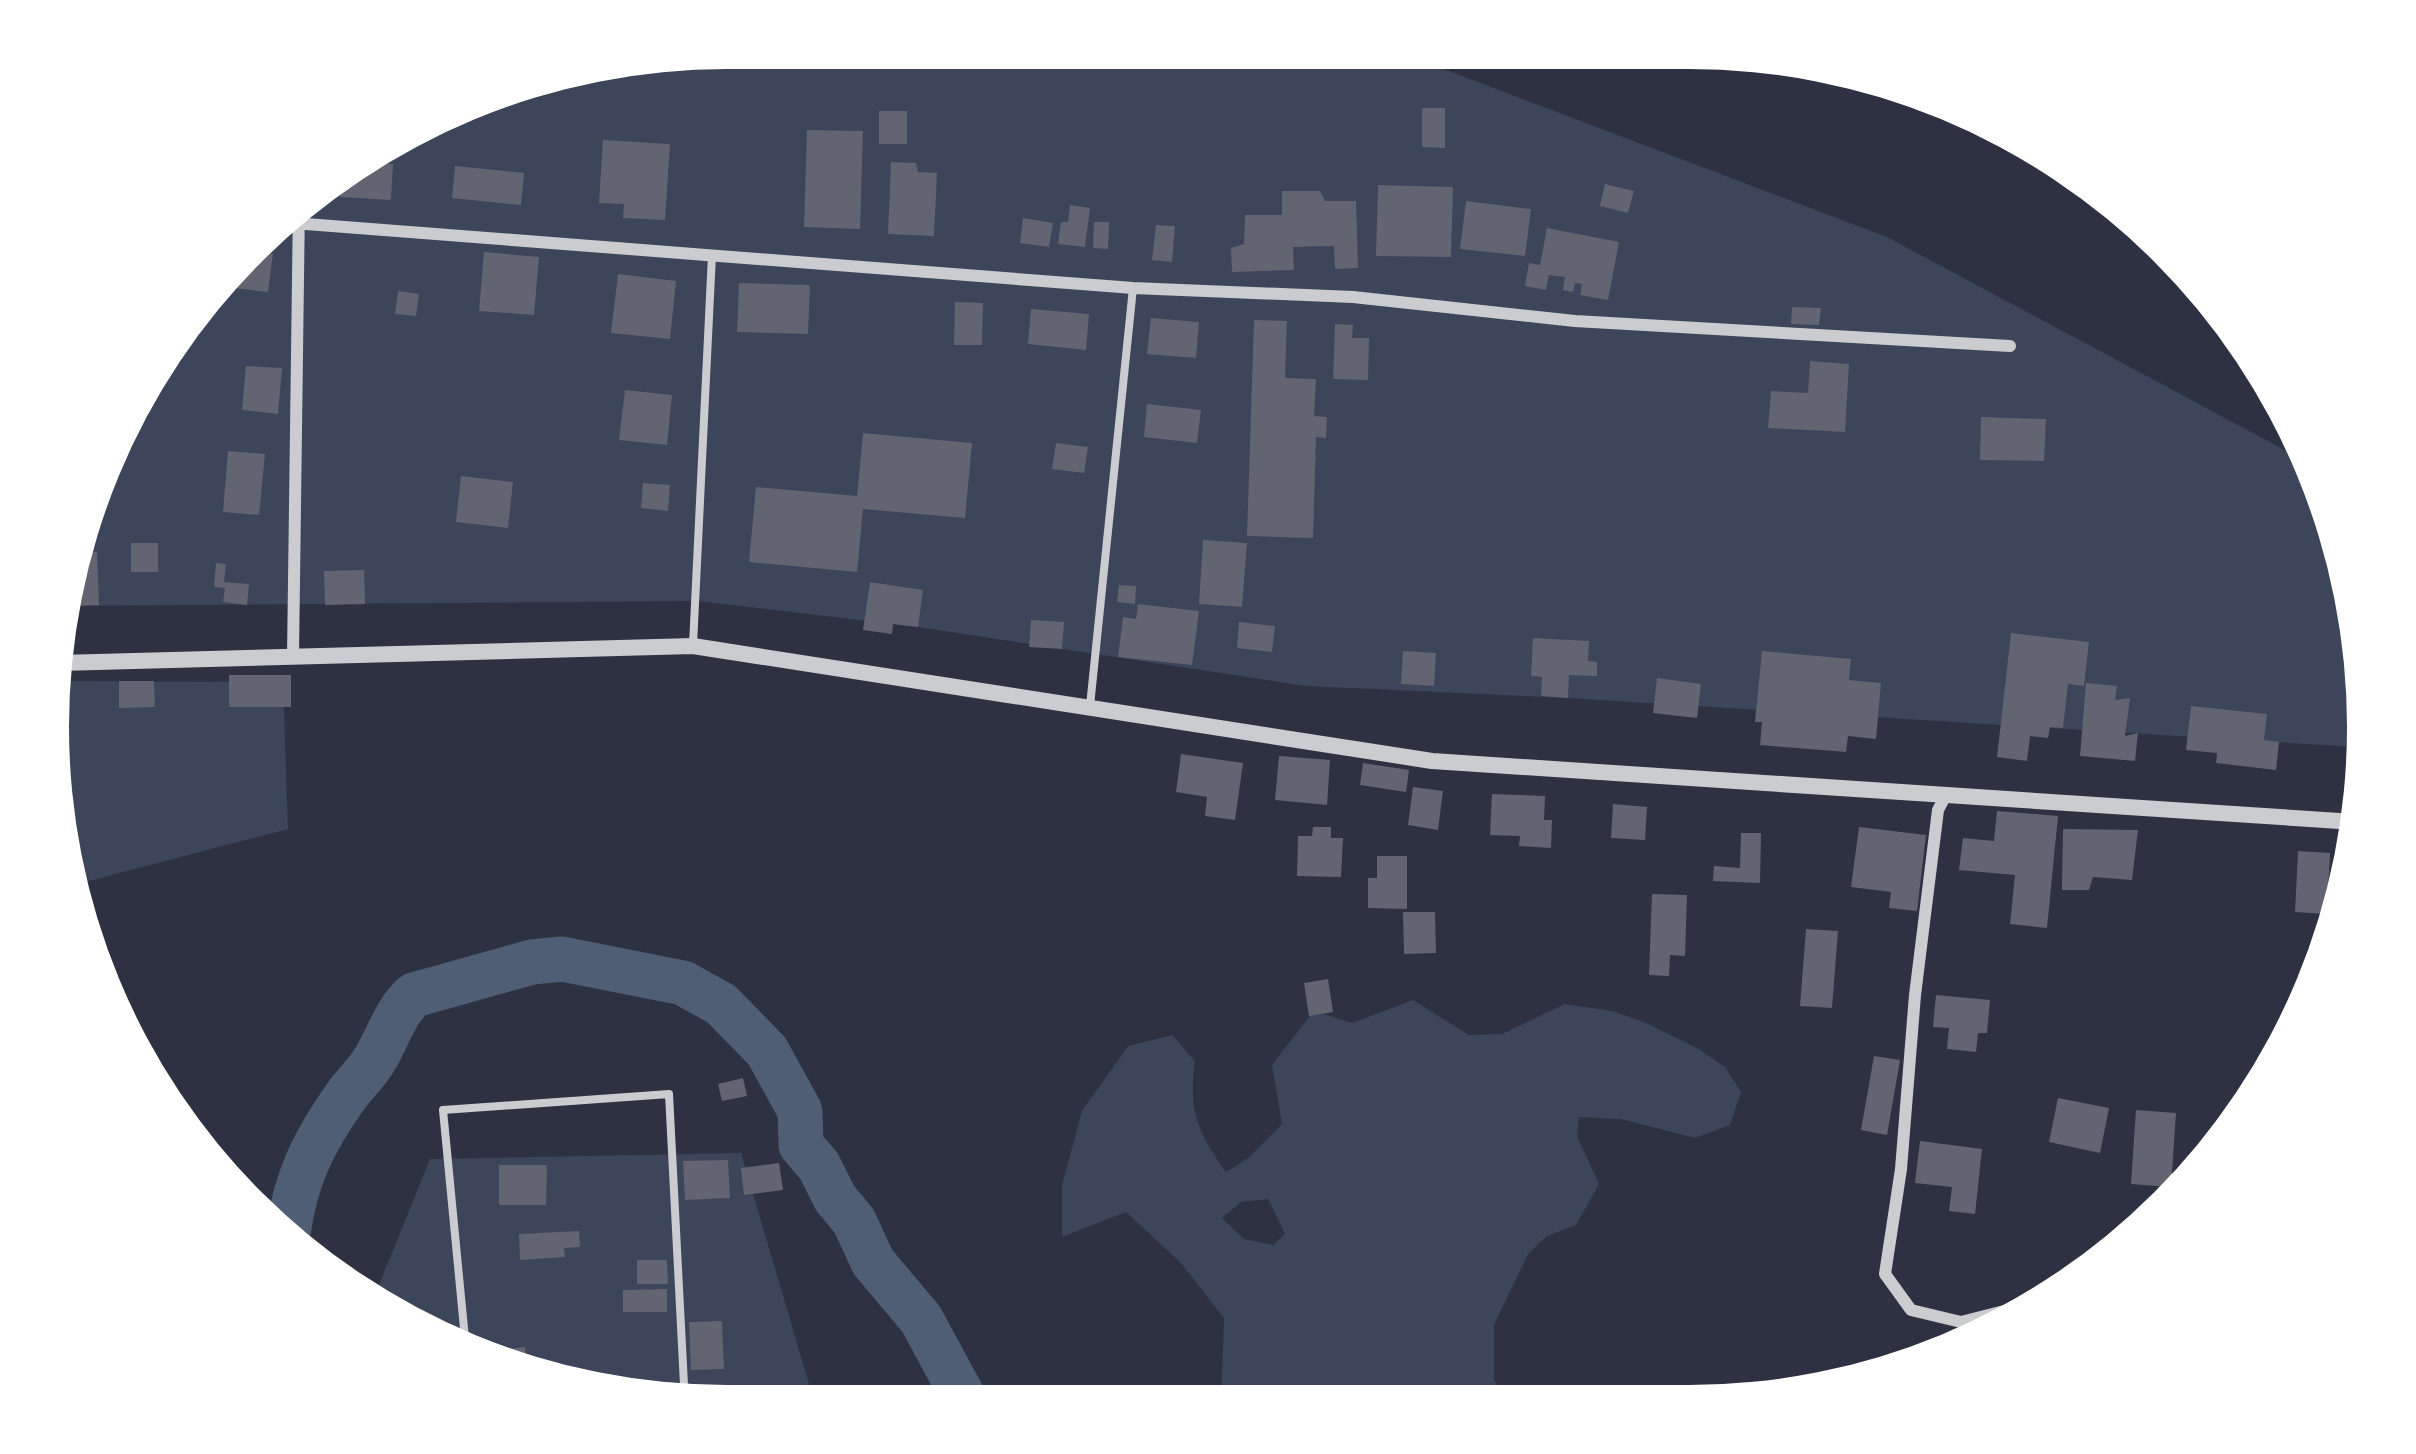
<svg xmlns="http://www.w3.org/2000/svg" width="2416" height="1454" font-family="Inter,sans-serif">
	<rect width="100%" height="100%" fill="#2d3142"/>
	<path fill="#3c4559" fill-rule="evenodd" d="M727 48 1391 49 1887 237 2298 457 2355 595V747L1568 698 1306 686 918 627 698 601 68 606 84 509 188 314 314 188 509 84Z
		M56 681 283 682 288 829 74 885 48 728Z
		M1413 1000 1469 1035 1502 1034 1565 1004 1612 1011 1644 1022 1699 1049 1725 1067 1741 1092 1730 1125 1695 1138 1621 1119 1579 1117 1577 1136 1599 1184 1576 1225 1547 1236 1528 1254 1494 1325V1380L1510 1404H1221L1224 1318 1181 1263 1126 1212 1062 1237V1185L1082 1111 1128 1046 1172 1035 1195 1061C1188 1110 1197 1131 1226 1172L1247 1159 1282 1124 1272 1065 1314 1011 1352 1023ZM1268 1199 1285 1234 1273 1245 1244 1239 1222 1218 1241 1202Z
		M741 1153 815 1404H682L508 1370 372 1302 430 1159Z"/>
	<g fill="none" stroke-linecap="round" stroke-linejoin="round">
		<path stroke="#4f5d75" stroke-width="45" d="M288 1234C295 1179 314 1141 346 1096 355 1083 367 1073 375 1059 388 1038 395 1011 414 995L532 962 562 959 683 983 721 1004 767 1051 800 1111 801 1145 819 1166 835 1198 854 1221 873 1262 921 1319 967 1404"/>
	</g>
	<path fill="#626471" d="M732 48H759L758 61 723 59 724 49Z
		M1422 108H1445V148L1422 147Z
		M879 111H907V144H879Z
		M807 130 863 131 860 229 804 227Z
		M603 140 670 144 665 220 623 218 624 204 599 203Z
		M363 162 393 164 391 200 340 197 341 173Z
		M891 162 916 163 918 172 937 173 934 236 888 234Z
		M455 166 524 173 521 205 452 198Z
		M1605 184 1634 191 1628 213 1600 206Z
		M1378 185 1453 187 1451 257 1376 256Z
		M1282 191H1320L1325 201H1356L1358 268 1335 269 1334 246 1293 247 1294 270 1232 272 1231 248 1244 244 1245 215H1282Z
		M1466 201 1531 209 1525 256 1460 249Z
		M1070 205 1090 208 1085 247 1058 244 1061 222H1068Z
		M1023 218 1053 223 1049 247 1020 243Z
		M1094 222H1109L1108 249 1093 248Z
		M1156 225 1175 226 1172 262 1152 260Z
		M1547 228 1619 242 1608 300 1580 295 1582 284 1575 283 1573 292 1563 290 1565 277 1549 275 1546 290 1525 286 1529 263 1540 265Z
		M251 251 273 254 268 292 216 286Z
		M484 252 539 257 534 315 479 311Z
		M618 274 676 281 670 339 611 333Z
		M739 283 810 285 808 334 737 332Z
		M398 291 419 294 416 316 395 314Z
		M955 302 983 303 982 345H954Z
		M1792 307 1821 308 1819 325 1791 324Z
		M1031 309 1089 314 1086 350 1028 344Z
		M1151 318 1199 322 1196 358 1147 354Z
		M1254 320 1287 321 1285 378 1316 379 1314 416 1327 417 1326 438 1316 437 1313 538 1247 536Z
		M1335 324 1353 325 1352 338H1369L1368 380 1333 379Z
		M1810 361 1849 364 1845 432 1768 428 1771 391 1808 393Z
		M246 366 282 368 278 414 242 410Z
		M625 390 672 395 667 445 619 440Z
		M1147 404 1201 410 1197 443 1144 437Z
		M1981 417 2046 419 2044 461 1980 460Z
		M863 433 972 443 965 518 863 509 857 572 749 562 756 487 857 496Z
		M1056 443 1088 447 1084 473 1052 469Z
		M228 451 265 454 259 515 223 512Z
		M461 476 513 482 508 528 456 522Z
		M643 483 670 485 668 511 641 508Z
		M1203 540 1247 543 1242 607 1199 604Z
		M131 543H158V572H131Z
		M97 552 99 605 68 606 77 553Z
		M216 563 226 564 224 582 249 584 247 605 223 602 225 588 214 587Z
		M364 570 365 604 325 605 324 571Z
		M870 582 923 590 918 627 893 624 892 634 863 630Z
		M1119 585 1136 586 1135 604 1117 602Z
		M1138 604 1199 611 1192 665 1118 657 1123 617 1136 619Z
		M1031 620 1064 622 1062 649 1029 647Z
		M1239 622 1275 626 1272 652 1237 648Z
		M2011 633 2089 642 2084 686 2068 684 2063 728 2050 727 2048 738 2030 736 2027 761 1997 757Z
		M1533 638 1589 641 1588 661 1597 662V676L1569 675 1568 698 1541 696 1542 677 1531 676Z
		M1403 651 1436 653 1434 686 1401 684Z
		M1762 651 1851 659 1849 680 1881 683 1876 739 1848 736 1846 752 1760 745 1762 722H1755Z
		M229 675H291V707H229Z
		M1657 678 1701 684 1697 718 1653 713Z
		M119 681H154L155 707 119 708Z
		M2086 683 2117 686 2115 700 2130 698 2125 736 2138 733 2135 761 2080 756Z
		M2191 706 2267 714 2264 740 2279 742 2276 770 2216 763 2217 753 2186 750Z
		M1181 754 1243 763 1235 820 1205 816 1207 797 1176 792Z
		M1279 756 1330 760 1327 805 1275 800Z
		M1363 763 1409 770 1406 792 1360 785Z
		M1413 787 1443 791 1438 830 1408 825Z
		M1492 794 1545 796 1544 820H1552L1551 848 1519 846 1520 836 1490 835Z
		M1613 804 1647 807 1645 840 1611 838Z
		M1997 811 2058 816 2047 928 2010 924 2015 875 1959 870 1963 838 1994 841Z
		M1313 827H1331V838H1343L1341 877 1297 876 1298 836H1312Z
		M1859 827 1926 835 1917 911 1889 908 1891 892 1851 887Z
		M2063 829 2138 830 2132 880 2093 877 2089 890H2062Z
		M1741 833H1761L1760 883 1713 881 1714 866 1740 868Z
		M2298 851 2330 853 2327 914 2295 912Z
		M1377 856H1407V909L1368 908V878H1377Z
		M1652 894 1687 895 1685 956 1670 955 1669 976 1649 975Z
		M1403 912H1435L1436 953 1404 954Z
		M1806 929 1838 931 1832 1008 1800 1006Z
		M1328 979 1333 1012 1309 1016 1304 983Z
		M1936 995 1990 1000 1987 1033H1978L1976 1052 1947 1049 1949 1028 1933 1027Z
		M1874 1056 1900 1060 1887 1135 1861 1130Z
		M743 1078 747 1096 722 1101 718 1084Z
		M2058 1098 2109 1108 2100 1153 2049 1142Z
		M2136 1110 2176 1113 2171 1187 2131 1184Z
		M1920 1141 1982 1149 1975 1214 1949 1211 1952 1187 1915 1183Z
		M728 1160 730 1198 685 1200 683 1161Z
		M779 1163 783 1190 744 1195 741 1168Z
		M499 1165H547L546 1205H499Z
		M579 1231 580 1247 564 1248 565 1257 520 1260 519 1234Z
		M637 1260H667L668 1284H637Z
		M667 1289V1312H623V1290Z
		M722 1321 724 1369 691 1370 689 1322Z
		M525 1347 528 1372 508 1370 492 1362 491 1351Z
		M648 1383 649 1398 618 1392V1385Z"/>
	<g fill="none" stroke-linecap="round" stroke-linejoin="round">
		<path stroke="#caccd0" stroke-width="8" d="M693 645 712 255
			M1090 706 1133 288
			M466 1349 443 1110 669 1094 685 1404"/>
		<path stroke="#caccd0" stroke-width="12" d="M280 222 1133 288 1353 297 1575 321 2010 346
			M293 657 299 203
			M1946 795 1938 810 1915 995 1901 1169 1885 1274 1911 1310 1961 1322 2048 1300"/>
		<path stroke="#caccd0" stroke-width="16" d="M59 663 693 646 1432 761 2355 822"/>
	</g>
	<path d="M0 0H2416V1454H0ZM727 69H1689A658 658 0 0 1 2347 727V727A658 658 0 0 1 1689 1385H727A658 658 0 0 1 69 727V727A658 658 0 0 1 727 69Z" fill="#fff" fill-rule="evenodd"/>
</svg>
